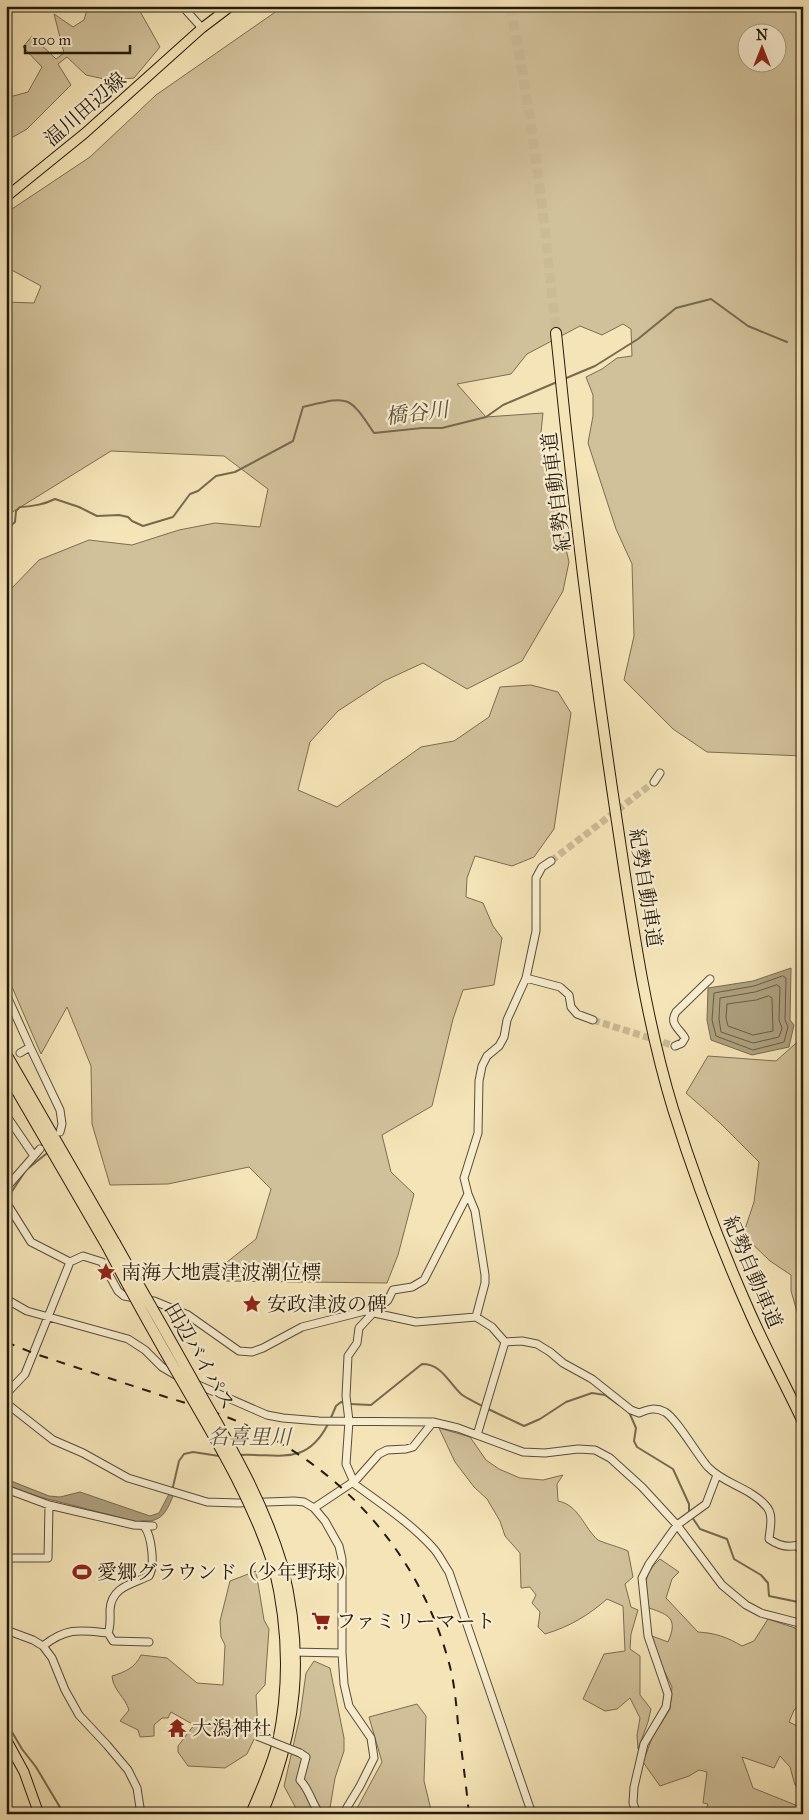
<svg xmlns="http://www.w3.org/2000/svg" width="809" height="1820" font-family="'IM FELL Great Primer','Noto Serif JP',serif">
	<rect width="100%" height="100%" fill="#f4e4b7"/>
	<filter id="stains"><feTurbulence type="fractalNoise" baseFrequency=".004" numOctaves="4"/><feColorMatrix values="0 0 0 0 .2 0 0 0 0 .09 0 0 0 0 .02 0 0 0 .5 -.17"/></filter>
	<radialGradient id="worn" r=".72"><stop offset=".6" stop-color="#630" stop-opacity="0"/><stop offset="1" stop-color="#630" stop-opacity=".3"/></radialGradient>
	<path fill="#d1c19a" stroke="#7a6d52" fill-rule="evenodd" d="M88 6H137L160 47 134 78 109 80 86 75 67 57 58 64 71 85 27 129 6 141V98L28 92 42 67 23 47 32 36 56 59 64 53 54 14 73 27 84 20Z
		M284 6H803V756L707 752 673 729 624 680 634 636 632 564 616 529 588 443 593 416V395L586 377 602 369 617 358 632 356 631 329 623 324 602 335 580 326 527 354 511 374 457 384 486 417 543 413 541 432 546 461 569 562 563 591 522 661 467 689 423 663 384 681 338 711 310 742 298 790 337 807 421 747 454 741 489 717 500 687 531 685 558 692 571 713 554 829 534 857 512 866 475 856 467 878 466 897 483 903 493 926 502 938 494 985 463 990 453 1019 432 1106 382 1135 391 1172 414 1194 398 1255 387 1283 222 1281V1266L256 1239 271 1189 249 1167 168 1184 110 1185 92 1124 91 1066 67 1007 41 1054 6 973V783L9 780 6 775V614L10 590 39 560 89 540 132 545 179 530 215 523 260 527 268 489 224 456 111 451 6 516V302L34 303 41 286 6 267V213L90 157 156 95ZM746 32H776V62H746Z
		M803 1037V1332L791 1291V1275L770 1261 743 1235 754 1202 759 1162 720 1123 686 1093 708 1056 776 1061Z
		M439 1428 470 1437 486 1460 499 1469 520 1478 543 1480 563 1475 557 1484 558 1501C579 1505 584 1528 598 1540 601 1542 622 1548 628 1551L633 1577 625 1584 631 1607 638 1610 631 1634 630 1649 640 1656V1695L651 1709 648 1722 638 1749 637 1735 640 1718 630 1698 617 1709 605 1711 583 1699 604 1654 625 1651 623 1606 607 1599C589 1615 569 1627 545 1634L538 1627 540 1612 532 1603 536 1595 530 1587 521 1588 520 1553 505 1536 500 1521 487 1499 474 1487 455 1462Z
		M660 1559 679 1572 672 1579 666 1598 698 1632C715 1633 727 1637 742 1646L754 1641 768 1619 795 1628 803 1638V1703L794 1710 789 1722 795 1725H803V1789L795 1785 790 1767 780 1756 774 1768 742 1757 753 1788 798 1806 795 1814H705L708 1804 703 1803 707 1772 699 1770 689 1776 660 1786 643 1762 652 1738 670 1709 672 1687 660 1662 652 1636 668 1642C678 1619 670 1615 649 1608 645 1586 642 1575 660 1559Z
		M256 1571 264 1620 269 1629 265 1685 256 1695 258 1731 247 1754 225 1768 188 1766 178 1752V1746L194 1725 171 1712 168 1718H162L154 1725V1736L140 1737 138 1730 120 1721 129 1710C125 1697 113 1690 112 1676 125 1672 135 1668 141 1655L167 1658 197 1683 223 1685 225 1645 221 1637 220 1621 230 1581Z
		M314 1661 330 1668 344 1738V1751L335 1778 329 1814H299L284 1786 300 1716 306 1673Z
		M417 1704 426 1716 424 1781 432 1814H354L382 1762 369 1717Z"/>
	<path fill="#ad9f7d" stroke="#76694f" d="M791 968 790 1020 794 1025 789 1047 752 1055 711 1040 707 1020 708 988 753 981Z
		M6 1479 49 1496 60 1497 80 1492 150 1516 159 1513 169 1494 173 1496C168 1508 164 1519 150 1521 145 1521 143 1520 138 1522L40 1497 6 1485Z"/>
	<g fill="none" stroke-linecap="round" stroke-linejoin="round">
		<path stroke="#685c44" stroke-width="1" d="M783 976 786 978 785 1020 788 1027 784 1042 753 1050 716 1036 712 1020 714 993 754 986Z
			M777 985 780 987 779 1020 782 1028 779 1037 753 1043 721 1032 719 1019 720 998 755 992Z
			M769 996 772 998 773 1031 753 1035 728 1026 726 1018 727 1004 756 1000Z"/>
		<path stroke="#76694f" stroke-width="2" d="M564 379 595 366 638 339 676 308 711 299 748 326 787 342
			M6 530 15 522 16 511 20 507C33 506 43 505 55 499L79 507 97 516 119 515 128 517 132 521 143 526 173 517 190 494 198 491 216 476 235 472 293 441 303 407C349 396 348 394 374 433L422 428H442L486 417 503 405 557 382
			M7 1199 26 1170 46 1154
			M350 1404 371 1405 422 1364C442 1364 448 1382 461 1394 467 1399 476 1402 482 1406
			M486 1408 524 1426 540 1419 566 1402 592 1393 605 1395 619 1405
			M629 1412 636 1428 634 1441 637 1447 673 1469 689 1504V1513
			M330 1420 336 1406 341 1402 345 1403
			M239 1455C279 1453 306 1467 328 1424
			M172 1491 179 1461 184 1454 193 1452 219 1456
			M692 1517 700 1529 727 1539 734 1559 761 1575 768 1583 769 1596 803 1603
			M6 1722 22 1749 36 1767 64 1814"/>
		<path stroke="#cabb95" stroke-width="7" stroke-dasharray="7 3.5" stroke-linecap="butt" d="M551 861 654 782
			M593 1020 675 1046"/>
		<path stroke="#cabb95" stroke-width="10" stroke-dasharray="10 5" stroke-linecap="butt" d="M510 6C532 114 545 224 556 333"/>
		<g stroke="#584c36" stroke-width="9">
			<path id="minor" d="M182 6 202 28
				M654 782 660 773
				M526 978 536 931V878L542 867 551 861
				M6 994 30 1047 60 1110 62 1124 60 1132
				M675 1046 682 1043 685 1038C679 1028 669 1024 676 1012L710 979
				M20 1053 30 1047
				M6 1115 34 1156
				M6 1188 40 1149
				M6 1202 31 1242 70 1262
				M6 1299 27 1311 128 1339 145 1350 162 1367 179 1377
				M146 1300 154 1301 188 1315 239 1351 252 1352 263 1348 302 1327 365 1311 416 1322 476 1317 492 1327 505 1342 477 1435
				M476 1317 485 1283V1275L475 1211 468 1194 464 1178 478 1133 479 1081 482 1066 487 1056 499 1046 504 1037 507 1020 526 978 560 987 569 995 571 1007 577 1014 593 1020
				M505 1342 522 1341 537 1344 550 1352 563 1363 592 1379 631 1410 639 1413C649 1409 655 1407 665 1412 676 1418 698 1456 708 1467 724 1484 751 1488 766 1506 774 1514 770 1529 769 1539 779 1546 791 1549 803 1543
				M196 1384 267 1415 283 1418 319 1421 433 1422 458 1428 523 1452 545 1453 578 1449 595 1450 610 1458 642 1487 677 1525 722 1585 746 1605 761 1613 803 1624
				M6 1394 25 1374 70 1262 83 1256 102 1262 118 1291 124 1296 135 1298
				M6 1403 53 1440 83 1453 128 1478 207 1502 238 1503 294 1501 304 1502 314 1508 325 1521 339 1546 342 1559V1653L344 1684 349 1706 371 1738 374 1758 360 1786 343 1814
				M353 1480 346 1464 349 1421 346 1396 348 1356 357 1343 359 1328 372 1314 388 1300 393 1290 412 1287 424 1280 468 1194
				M353 1483C380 1503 411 1523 434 1549 440 1556 444 1565 449 1572L532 1814
				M6 1489 49 1505 134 1525 153 1526
				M314 1508 356 1480 379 1454 387 1450 406 1449 413 1447 433 1422
				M798 1546 803 1554
				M6 1558H48L49 1505
				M6 1630 33 1640 43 1646 52 1658 65 1690 79 1715 107 1745 128 1770 137 1788 141 1814
				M108 1633C111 1626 110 1618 110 1610 111 1587 132 1584 149 1576 155 1566 152 1536 144 1526
				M43 1646C67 1627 80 1630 108 1633L113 1641 149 1642
				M291 1652 342 1653
				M300 1753 306 1757 300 1780C310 1790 311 1803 320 1814
				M637 1814 633 1803 634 1787 644 1744 666 1707 668 1694 648 1636 642 1578 649 1564 677 1525 706 1504 717 1475"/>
		</g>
		<g stroke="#24190b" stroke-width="11">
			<path id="major" d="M6 197 85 133 202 28 231 6
				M6 1739 24 1772 39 1814"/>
		</g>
		<g stroke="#24190b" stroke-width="12">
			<path id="highway" d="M556 333C572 494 592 656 616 815 631 914 644 1014 673 1109 695 1179 721 1248 751 1315 767 1351 786 1386 803 1422
				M6 1054 115 1243
				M6 1072 107 1246
				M251 1814C261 1790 272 1767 278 1742 290 1684 288 1624 274 1567
				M262 1814C297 1728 305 1656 282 1565"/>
		</g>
		<use href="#minor" stroke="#f8edd0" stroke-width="7"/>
		<use href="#major" stroke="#f4e4b7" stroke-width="9"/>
		<use href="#highway" stroke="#f4e4b7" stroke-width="10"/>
		<path stroke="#24190b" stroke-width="2" stroke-dasharray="9 9" stroke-linecap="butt" d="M6 1342 33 1353C77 1368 122 1382 166 1397 195 1406 224 1414 252 1428 346 1473 418 1555 447 1656 454 1678 456 1701 458 1724 462 1754 466 1784 469 1814"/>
		<g stroke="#584c36" stroke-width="9" stroke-linecap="butt">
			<path id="minor-bridge" d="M257 1736 300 1753"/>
		</g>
		<g stroke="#24190b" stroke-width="12" stroke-linecap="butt">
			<path id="highway-bridge" d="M115 1243C142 1291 170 1339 197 1388 230 1445 263 1501 282 1565
				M107 1246C130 1290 154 1333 179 1376 215 1438 252 1498 274 1567"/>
		</g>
		<use href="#minor-bridge" stroke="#f8edd0" stroke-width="7"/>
		<use href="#highway-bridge" stroke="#f4e4b7" stroke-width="10"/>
	</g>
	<defs>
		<g id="sight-bare" transform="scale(1.5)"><path d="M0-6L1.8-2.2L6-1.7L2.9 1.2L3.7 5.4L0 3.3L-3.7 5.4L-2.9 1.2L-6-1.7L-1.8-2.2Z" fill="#8f2418" stroke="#f8edd0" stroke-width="2.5" paint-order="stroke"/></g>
		<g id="stadium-bare" transform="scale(1.5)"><path d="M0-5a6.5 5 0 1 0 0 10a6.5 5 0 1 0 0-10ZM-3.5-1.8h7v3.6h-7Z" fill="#8f2418" stroke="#f8edd0" stroke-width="2.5" paint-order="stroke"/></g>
		<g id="supermarket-bare" transform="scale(1.5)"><path d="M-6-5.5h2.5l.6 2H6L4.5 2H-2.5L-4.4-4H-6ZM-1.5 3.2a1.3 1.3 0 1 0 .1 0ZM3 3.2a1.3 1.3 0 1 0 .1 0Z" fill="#8f2418" stroke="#f8edd0" stroke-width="2.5" paint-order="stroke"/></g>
		<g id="temple-bare" transform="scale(1.5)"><path d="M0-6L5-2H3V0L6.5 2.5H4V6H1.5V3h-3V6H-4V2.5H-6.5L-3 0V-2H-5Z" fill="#8f2418" stroke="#f8edd0" stroke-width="2.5" paint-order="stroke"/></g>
	</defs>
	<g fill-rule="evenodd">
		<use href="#sight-bare" x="106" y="1272"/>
		<use href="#sight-bare" x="252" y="1304"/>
		<use href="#stadium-bare" x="82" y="1572"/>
		<use href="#supermarket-bare" x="321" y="1621"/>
		<use href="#temple-bare" x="177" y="1728"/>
	</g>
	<g text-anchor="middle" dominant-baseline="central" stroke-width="4.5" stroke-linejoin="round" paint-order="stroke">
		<g font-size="20" fill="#24190b" stroke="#f8edd0">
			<text transform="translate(85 109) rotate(-41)">温川田辺線</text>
			<text transform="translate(556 492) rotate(-97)">紀勢自動車道</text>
			<text transform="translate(646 888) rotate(81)">紀勢自動車道</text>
			<text transform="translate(753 1272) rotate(67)">紀勢自動車道</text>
			<text transform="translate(200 1356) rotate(60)">田辺バイパス</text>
		</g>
		<g font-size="20" fill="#24190b" stroke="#f8edd0" text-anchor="start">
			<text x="121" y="1272">南海大地震津波潮位標</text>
			<text x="267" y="1304">安政津波の碑</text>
			<text x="97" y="1572">愛郷グラウンド（少年野球）</text>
			<text x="336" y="1621">ファミリーマート</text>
			<text x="192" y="1728">大潟神社</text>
		</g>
		<g font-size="21" font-style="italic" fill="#5b4f39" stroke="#f8edd0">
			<text transform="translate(417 413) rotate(-7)">橋谷川</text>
			<text x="249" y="1437">名喜里川</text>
		</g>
	</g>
	<rect width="809" height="1820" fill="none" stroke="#f4e4b7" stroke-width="25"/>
	<rect x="8" y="8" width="794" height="1805" fill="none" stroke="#24190b" stroke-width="2.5"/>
	<rect x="12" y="12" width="784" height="1795" fill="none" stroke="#24190b"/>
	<g transform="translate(762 48)"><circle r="24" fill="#f8edd0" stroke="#a39881"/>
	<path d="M0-4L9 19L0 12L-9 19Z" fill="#8f2418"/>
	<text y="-8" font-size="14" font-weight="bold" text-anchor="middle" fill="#24190b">N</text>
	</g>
	<path d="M25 45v8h105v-8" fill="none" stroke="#24190b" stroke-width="2.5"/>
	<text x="32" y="45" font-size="15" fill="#24190b" stroke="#f8edd0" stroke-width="4" paint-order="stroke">100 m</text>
	<rect width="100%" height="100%" filter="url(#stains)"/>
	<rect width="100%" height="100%" fill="url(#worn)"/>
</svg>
